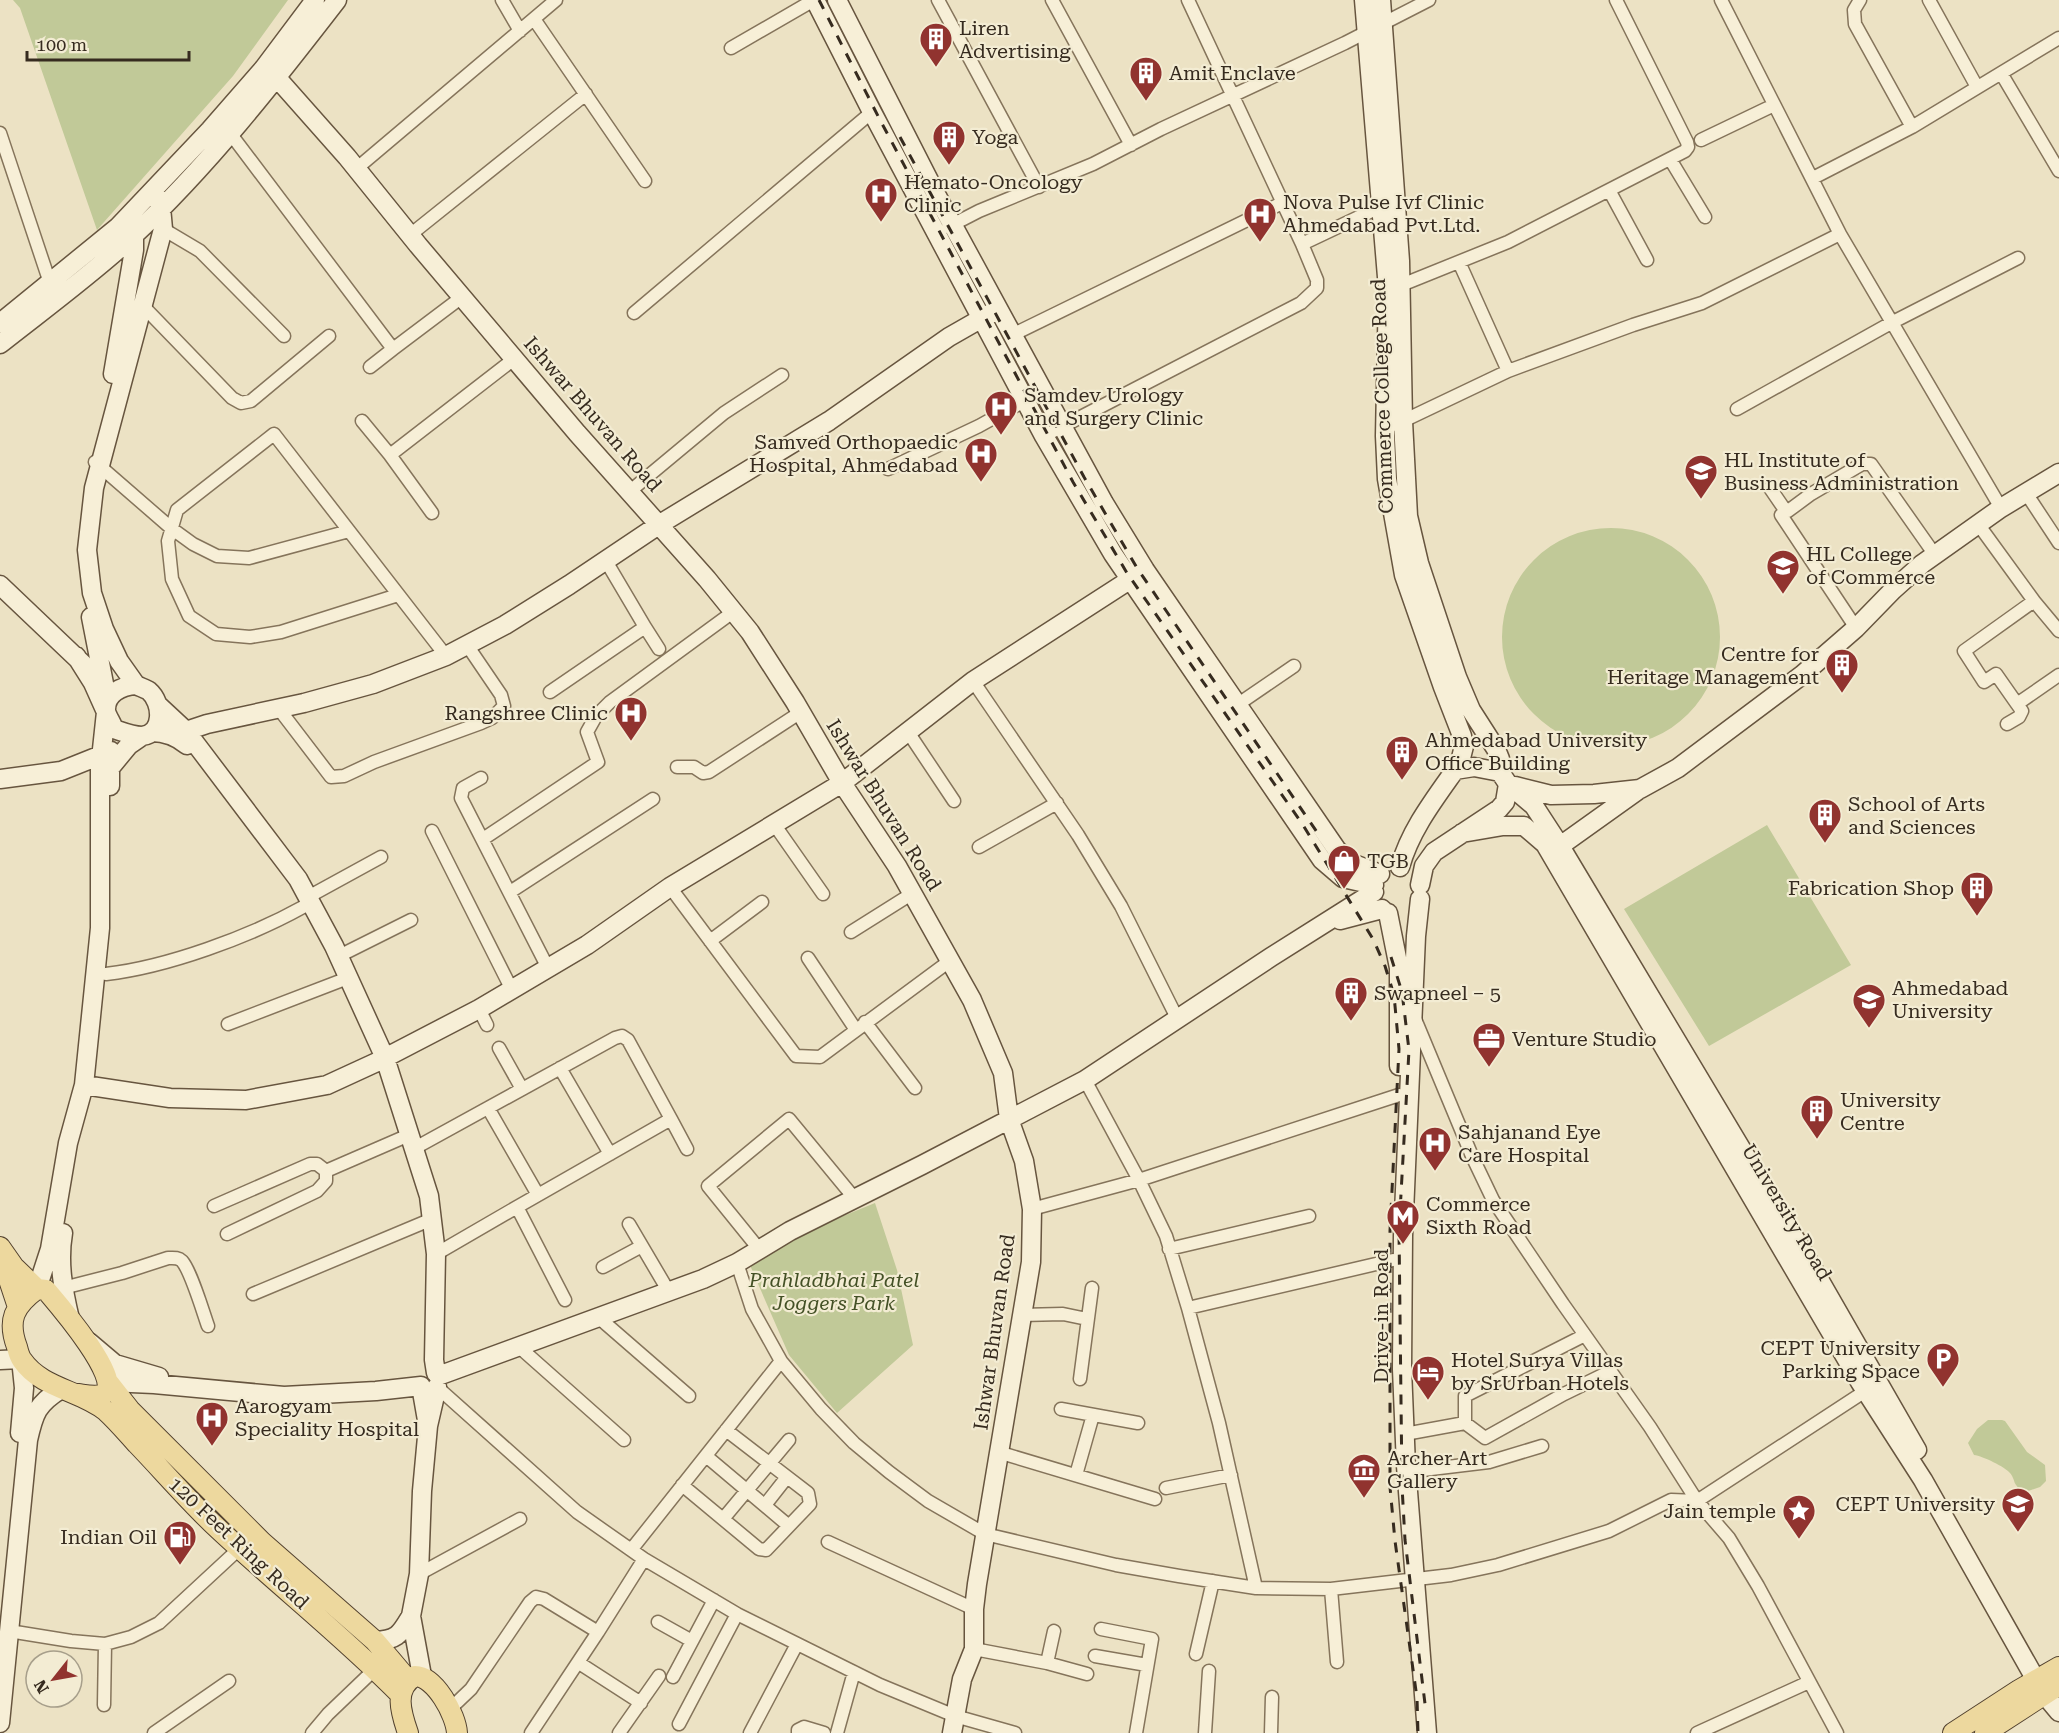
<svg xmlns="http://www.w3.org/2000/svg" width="2059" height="1733" font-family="'Roboto Serif',serif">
	<rect width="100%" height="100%" fill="#ece2c4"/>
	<path fill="#c1c998" d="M13 0H288L233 76 97 230 20 8Z
		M1502 637a109 109 0 1 1 218 0a109 109 0 1 1-218 0Z
		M1767 825 1851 965 1709 1046 1624 909Z
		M875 1203 897 1270 913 1345 837 1413 789 1355 749 1263 809 1230Z
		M1988 1420H2002L2005 1421 2027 1452 2045 1465 2046 1481 2040 1487 2025 1492C2011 1484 2017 1482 2010 1473 2005 1467 1983 1456 1974 1455L1968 1443 1977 1429Z"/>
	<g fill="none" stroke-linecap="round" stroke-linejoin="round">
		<g stroke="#85745b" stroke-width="15">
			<path id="street" d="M502 0 520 31
				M938 0 1039 187
				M1052 0 1131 145
				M1721 0 1840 234 2001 508
				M1860 0 1854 10 1855 24 1912 127
				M1929 0 1977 87
				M534 19 645 181
				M731 48 814 0
				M2001 73 2059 171
				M0 133 50 283
				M230 133 393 349 462 297
				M1701 140 1774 105
				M1670 159 1705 217
				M356 169 556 0
				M1813 178 1912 127 2059 38
				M1609 190 1647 260
				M948 227 979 211 1093 164 1161 129 1345 43 1429 0
				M163 229 200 251 284 336
				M410 235 586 94
				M1302 244 1380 207
				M1459 262 1508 371
				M1394 288 1508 242 1685 151 1688 147 1687 142 1616 0
				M142 305 232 398 241 403 251 401 329 336
				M634 313 872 112
				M1012 335 1282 203
				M370 367 393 349
				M1737 409 1891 323 2018 258
				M362 421 390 455
				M1398 426 1403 421 1508 371 1633 325 1702 303 1840 234
				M1044 436 1301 303 1317 288V280L1302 244 1188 0
				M95 462 171 528 193 544 217 556 249 558 349 531
				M888 469 979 426 1026 400
				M1770 488 1785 510 1788 511 1811 494 1862 464H1871L1935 555
				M629 492 724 413 782 375
				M2026 493 2059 543
				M432 513 390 455 514 359
				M1781 515 1856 628
				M1978 524 2034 601 1964 651 1984 682 1996 674 2017 704 2059 675
				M398 595 281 632 250 637 216 634 189 616 172 579 168 541 177 510 274 434 446 656
				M2034 601 2059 631
				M645 627 659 649
				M973 681 1078 835 1121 906 1177 1018
				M550 692 645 627 606 561
				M1237 705 1294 666
				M279 709 331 777 344 776 374 762 481 723 492 718 504 706 501 695 467 645
				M2007 724 2019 717 2022 711 2017 704
				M908 732 954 801
				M677 767H694L703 773 709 772 801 712
				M481 778 463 788 461 798 548 968
				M774 824 823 894
				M432 831 512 990
				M483 839 598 762 587 732 596 716 610 702 733 612
				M979 847 1057 803
				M670 887 796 1056 820 1057 951 960
				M510 892 653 799
				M308 897 381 857
				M851 932 913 893
				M710 941 762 902
				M339 956 411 920
				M808 958 856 1030
				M106 974C167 967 249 937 303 907
				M479 1009 487 1025
				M1415 1019 1472 1156 1493 1200 1563 1304 1650 1427 1697 1501 1729 1538 1758 1586 1837 1733
				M865 1022 915 1088
				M228 1024 340 981
				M499 1048 522 1089
				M560 1068 610 1154
				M1085 1080 1139 1180 1166 1236 1188 1308 1219 1423 1256 1588
				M488 1108 538 1195
				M671 1119 687 1149
				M415 1148 615 1038 622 1036 628 1040 671 1119 517 1207
				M326 1171 402 1138
				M214 1206 310 1164H317L326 1171
				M1032 1209 1139 1180 1399 1095
				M629 1224 669 1292
				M227 1234 317 1191 326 1181V1171
				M759 1249 708 1186 789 1119 855 1199
				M1169 1249 1309 1216
				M436 1254 517 1207 565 1300
				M737 1263 752 1309 781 1361 821 1409 854 1443 889 1472 928 1501 985 1534 1116 1565 1179 1576 1256 1588 1331 1589 1451 1575 1498 1565 1609 1531 1671 1500 1697 1501 1870 1388
				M603 1267 642 1246
				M63 1288 122 1273 168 1258C173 1258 178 1257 182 1261 191 1271 203 1312 208 1326
				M253 1294 425 1222
				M1188 1308 1393 1260
				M1021 1315 1063 1314 1087 1319
				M598 1317 689 1396
				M518 1346 624 1440
				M1080 1379 1092 1288
				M437 1387 577 1512 644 1559 737 1614 880 1685 955 1716 1015 1733
				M1061 1409 1138 1423
				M1465 1423 1485 1438 1564 1394 1611 1371
				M1405 1434 1465 1423V1396L1585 1335
				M998 1452 1155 1499
				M706 1456 789 1526
				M1406 1472 1489 1462 1542 1446
				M1076 1475 1093 1415
				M682 1485 759 1549 766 1550 810 1504 808 1493 726 1430
				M1166 1488 1231 1475
				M765 1505 787 1477
				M723 1519 789 1440
				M828 1542 974 1609
				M631 1550 781 1361
				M419 1574 520 1519
				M1331 1589 1337 1662
				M658 1622 692 1641
				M1101 1629 1152 1639 1136 1733
				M9 1631 71 1641 105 1644 131 1637 159 1623 240 1548
				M598 1632 644 1559
				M974 1649 1047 1663 1087 1674
				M1196 1654 1213 1581
				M1095 1656 1147 1665
				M579 1663 641 1703
				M1047 1663 1054 1631
				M673 1677 714 1600
				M104 1705 105 1644
				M450 1709 471 1689 530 1602 536 1597 544 1599 598 1632 531 1733
				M679 1724 737 1614
				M154 1733 229 1681
				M312 1733 328 1714 375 1669
				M619 1733 659 1676
				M750 1733 797 1644
				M798 1733V1730L804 1727 824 1733
				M837 1733 854 1672
				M1205 1733 1209 1671
				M1271 1733 1272 1697
				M1697 1733 1809 1682"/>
		</g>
		<g stroke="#67553f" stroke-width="21">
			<path id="secondary" d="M815 0 872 112 1044 436 1113 554 1322 860 1343 878 1374 885
				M837 0 938 198 1104 503 1145 570 1337 850 1354 864 1380 874
				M1364 0 1388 289 1385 436 1387 479 1404 575 1443 687 1462 736 1464 746 1461 758 1455 770
				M1381 0 1400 261 1403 421 1408 516 1419 563 1457 677 1471 710 1496 749 1500 759V772
				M264 68 277 78 347 157 418 245 577 433 707 579 750 632 795 702 842 783 897 866 972 1000 1003 1073 1009 1119 1024 1161 1032 1209 1031 1262 977 1584 974 1609V1649L962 1679 952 1733
				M0 323 118 227 210 130 264 68 315 0
				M0 344C43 310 91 275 131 238 208 166 273 83 337 0
				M113 374 134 250V235L128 217
				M0 585 83 664
				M91 617 107 699
				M136 685 119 661 104 629 92 593 87 550 94 488 163 229 161 207 154 191
				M136 685C140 687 146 689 149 691 163 703 164 734 142 736 132 736 123 732 114 729 112 723 107 716 106 711 105 693 122 686 136 685Z
				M158 705 186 731 298 879 334 946 385 1058 429 1196 436 1254 434 1360 436 1373
				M152 732C165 732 176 736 187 745
				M179 739 186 731 207 724 304 703 373 684 446 656 505 625 569 585 660 524 829 421 949 337 991 313
				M0 779 61 771 111 751
				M1508 784 1534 806 1560 846 1812 1267 1917 1450
				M110 786V768L129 745 142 736
				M1515 786 1551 795 1594 794 1640 789 1678 768 1802 675 1856 628 1893 590 1922 564 2001 508 2059 473
				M1462 833 1503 826H1524L1545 844 1860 1382 1923 1480 2036 1680
				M1560 846 1637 791
				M1400 867C1410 831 1433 801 1455 770L1474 767 1500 772 1508 784 1505 802 1499 809 1434 852 1424 866 1420 885
				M1420 899 1416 936 1403 1236 1402 1369 1406 1466 1427 1733
				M1388 913 1399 968V1066
				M1340 920 1382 909
				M84 1085 170 1098 246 1100 327 1085 377 1062 479 1009 587 945 670 887 842 783 973 681 1145 570
				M63 1233C58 1262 63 1290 70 1319
				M37 1289 50 1249 68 1143 84 1085 100 928V768L106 712 93 683 76 656
				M89 1342 115 1364 159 1377
				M0 1360 21 1359 24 1388 20 1433
				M438 1376 703 1279 737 1263 790 1231 922 1165 1085 1080 1271 957 1374 892
				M108 1382 154 1384 284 1396 376 1391 421 1386 428 1426
				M375 1641C398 1640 400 1634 411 1616
				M422 1676 411 1616 419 1574 422 1491 428 1426 437 1387
				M2044 1694 2059 1712
				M0 1723 28 1440C34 1413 37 1404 61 1389"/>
		</g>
		<g stroke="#53422f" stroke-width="22">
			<path id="primary" d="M0 1247 14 1267 37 1289
				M0 1266 8 1277 18 1307
				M108 1382 130 1410 262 1542 375 1641 408 1680
				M78 1394C86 1395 98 1398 105 1393 122 1378 57 1303 46 1290L37 1289C14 1306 7 1320 17 1347 18 1351 19 1356 22 1360 42 1389 80 1390 106 1411 117 1421 127 1433 137 1444 162 1470 186 1498 212 1523 274 1582 341 1634 400 1694
				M408 1733C401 1713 393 1688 415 1676 435 1676 456 1715 457 1733
				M1953 1733 2019 1690 2059 1667
				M1985 1733 2059 1685"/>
		</g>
		<use href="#street" stroke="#f7efd7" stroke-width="12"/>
		<use href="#secondary" stroke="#f7efd7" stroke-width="18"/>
		<use href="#primary" stroke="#edd89e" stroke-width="20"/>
		<path stroke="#362b1f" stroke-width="3" stroke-dasharray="10 10" stroke-linecap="butt" d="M819 0 879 118 1073 482 1127 573 1303 825 1373 939 1385 966 1394 995 1399 1049 1390 1231V1487L1395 1541 1417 1698 1418 1733
			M900 137 1084 477 1137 568 1319 835
			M1391 957 1402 992 1409 1050 1399 1230 1402 1486 1405 1540 1426 1712"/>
	</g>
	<defs>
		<g id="building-pin" transform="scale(1.725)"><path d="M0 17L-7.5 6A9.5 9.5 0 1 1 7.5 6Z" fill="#91332f" stroke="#f3ecd3"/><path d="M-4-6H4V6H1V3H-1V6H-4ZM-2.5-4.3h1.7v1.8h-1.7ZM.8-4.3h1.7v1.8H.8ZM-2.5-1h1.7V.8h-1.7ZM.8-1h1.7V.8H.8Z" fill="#fff"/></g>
		<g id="hospital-pin" transform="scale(1.725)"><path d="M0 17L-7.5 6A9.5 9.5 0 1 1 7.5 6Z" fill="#91332f" stroke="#f3ecd3"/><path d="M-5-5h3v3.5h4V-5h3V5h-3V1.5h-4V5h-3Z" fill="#fff"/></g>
		<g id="university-pin" transform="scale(1.725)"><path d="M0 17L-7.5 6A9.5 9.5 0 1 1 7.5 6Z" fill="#91332f" stroke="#f3ecd3"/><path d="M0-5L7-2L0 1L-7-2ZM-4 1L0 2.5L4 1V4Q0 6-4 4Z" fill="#fff"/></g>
		<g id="shop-pin" transform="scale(1.725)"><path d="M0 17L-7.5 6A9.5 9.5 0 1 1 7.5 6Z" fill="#91332f" stroke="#f3ecd3"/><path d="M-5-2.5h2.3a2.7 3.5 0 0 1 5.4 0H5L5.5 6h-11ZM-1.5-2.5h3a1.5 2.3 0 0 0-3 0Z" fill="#fff"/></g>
		<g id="office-pin" transform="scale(1.725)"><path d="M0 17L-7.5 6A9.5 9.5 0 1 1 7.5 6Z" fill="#91332f" stroke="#f3ecd3"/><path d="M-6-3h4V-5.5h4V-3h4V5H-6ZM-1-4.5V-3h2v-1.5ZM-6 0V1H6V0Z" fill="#fff"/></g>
		<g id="metro-pin" transform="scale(1.725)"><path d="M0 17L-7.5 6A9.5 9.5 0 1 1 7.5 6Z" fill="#91332f" stroke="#f3ecd3"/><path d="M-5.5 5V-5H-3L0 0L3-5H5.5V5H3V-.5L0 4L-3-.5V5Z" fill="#fff"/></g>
		<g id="parking-pin" transform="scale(1.725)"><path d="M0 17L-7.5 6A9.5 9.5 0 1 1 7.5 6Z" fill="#91332f" stroke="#f3ecd3"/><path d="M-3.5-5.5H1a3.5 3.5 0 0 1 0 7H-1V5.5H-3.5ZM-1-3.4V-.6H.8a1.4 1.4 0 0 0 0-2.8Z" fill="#fff"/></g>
		<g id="hotel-pin" transform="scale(1.725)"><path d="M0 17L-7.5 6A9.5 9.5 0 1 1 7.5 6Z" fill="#91332f" stroke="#f3ecd3"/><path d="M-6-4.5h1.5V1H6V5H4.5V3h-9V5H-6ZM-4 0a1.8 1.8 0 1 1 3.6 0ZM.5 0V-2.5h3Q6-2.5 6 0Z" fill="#fff"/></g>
		<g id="museum-pin" transform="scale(1.725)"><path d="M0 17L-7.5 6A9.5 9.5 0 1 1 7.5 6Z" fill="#91332f" stroke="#f3ecd3"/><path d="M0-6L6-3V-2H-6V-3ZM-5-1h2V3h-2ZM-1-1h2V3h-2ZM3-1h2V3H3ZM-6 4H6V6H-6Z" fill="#fff"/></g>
		<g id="sight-pin" transform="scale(1.725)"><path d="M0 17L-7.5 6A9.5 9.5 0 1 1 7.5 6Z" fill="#91332f" stroke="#f3ecd3"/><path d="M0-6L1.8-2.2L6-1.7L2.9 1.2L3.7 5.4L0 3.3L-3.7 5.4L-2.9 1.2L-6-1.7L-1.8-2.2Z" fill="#fff"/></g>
		<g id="fuel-pin" transform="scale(1.725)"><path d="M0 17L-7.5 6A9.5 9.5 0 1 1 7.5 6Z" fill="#91332f" stroke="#f3ecd3"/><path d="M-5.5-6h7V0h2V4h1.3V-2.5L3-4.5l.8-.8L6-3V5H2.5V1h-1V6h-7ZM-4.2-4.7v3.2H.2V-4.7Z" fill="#fff"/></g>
	</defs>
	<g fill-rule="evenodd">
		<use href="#building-pin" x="936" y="39"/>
		<use href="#building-pin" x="1146" y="73"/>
		<use href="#building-pin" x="949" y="137"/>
		<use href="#hospital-pin" x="881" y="194"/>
		<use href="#hospital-pin" x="1260" y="214"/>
		<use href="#hospital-pin" x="1001" y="407"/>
		<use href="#hospital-pin" x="981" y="454"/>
		<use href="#university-pin" x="1701" y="471"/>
		<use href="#university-pin" x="1783" y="566"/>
		<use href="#building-pin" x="1842" y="665"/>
		<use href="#hospital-pin" x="631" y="713"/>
		<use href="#building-pin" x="1402" y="752"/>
		<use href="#building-pin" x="1825" y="815"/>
		<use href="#shop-pin" x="1344" y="861"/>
		<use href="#building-pin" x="1977" y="888"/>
		<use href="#building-pin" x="1351" y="993"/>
		<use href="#university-pin" x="1869" y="1000"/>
		<use href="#office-pin" x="1489" y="1039"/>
		<use href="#building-pin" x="1817" y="1111"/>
		<use href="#hospital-pin" x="1435" y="1143"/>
		<use href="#metro-pin" x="1403" y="1216"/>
		<use href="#parking-pin" x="1943" y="1359"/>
		<use href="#hotel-pin" x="1428" y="1372"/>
		<use href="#hospital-pin" x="212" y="1418"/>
		<use href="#museum-pin" x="1364" y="1470"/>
		<use href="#university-pin" x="2018" y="1504"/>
		<use href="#sight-pin" x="1799" y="1511"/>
		<use href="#fuel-pin" x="180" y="1537"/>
	</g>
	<g text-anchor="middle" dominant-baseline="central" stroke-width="4.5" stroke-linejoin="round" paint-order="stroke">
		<g font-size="20" fill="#362b1f" stroke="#f3ecd3" text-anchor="start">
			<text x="959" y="28">Liren<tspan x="959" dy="23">Advertising</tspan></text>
			<text x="1169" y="73">Amit Enclave</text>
			<text x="972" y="137">Yoga</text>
			<text x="904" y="182">Hemato-Oncology<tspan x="904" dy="23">Clinic</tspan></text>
			<text x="1283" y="202">Nova Pulse Ivf Clinic<tspan x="1283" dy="23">Ahmedabad Pvt.Ltd.</tspan></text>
			<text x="1024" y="395">Samdev Urology<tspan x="1024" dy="23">and Surgery Clinic</tspan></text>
			<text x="958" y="442" text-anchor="end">Samved Orthopaedic<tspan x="958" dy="23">Hospital, Ahmedabad</tspan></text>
			<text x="1724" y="460">HL Institute of<tspan x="1724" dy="23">Business Administration</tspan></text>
			<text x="1806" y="554">HL College<tspan x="1806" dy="23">of Commerce</tspan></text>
			<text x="1819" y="654" text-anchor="end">Centre for<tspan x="1819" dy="23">Heritage Management</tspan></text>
			<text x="608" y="713" text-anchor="end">Rangshree Clinic</text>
			<text x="1425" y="740">Ahmedabad University<tspan x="1425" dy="23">Office Building</tspan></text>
			<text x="1848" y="804">School of Arts<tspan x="1848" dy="23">and Sciences</tspan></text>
			<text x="1367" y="861">TGB</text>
			<text x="1954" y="888" text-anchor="end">Fabrication Shop</text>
			<text x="1892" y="988">Ahmedabad<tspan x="1892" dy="23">University</tspan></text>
			<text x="1374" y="993">Swapneel – 5</text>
			<text x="1512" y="1039">Venture Studio</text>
			<text x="1840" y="1100">University<tspan x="1840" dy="23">Centre</tspan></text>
			<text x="1458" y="1132">Sahjanand Eye<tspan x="1458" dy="23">Care Hospital</tspan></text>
			<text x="1426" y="1204">Commerce<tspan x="1426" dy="23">Sixth Road</tspan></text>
			<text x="1920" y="1348" text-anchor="end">CEPT University<tspan x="1920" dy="23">Parking Space</tspan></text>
			<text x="1451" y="1360">Hotel Surya Villas<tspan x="1451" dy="23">by SrUrban Hotels</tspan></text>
			<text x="235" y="1406">Aarogyam<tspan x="235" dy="23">Speciality Hospital</tspan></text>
			<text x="1387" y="1458">Archer Art<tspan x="1387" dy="23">Gallery</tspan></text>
			<text x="1995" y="1504" text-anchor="end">CEPT University</text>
			<text x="1776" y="1511" text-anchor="end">Jain temple</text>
			<text x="157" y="1537" text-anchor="end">Indian Oil</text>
		</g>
		<g font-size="20" fill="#362b1f" stroke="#f3ecd3">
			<text transform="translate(1382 396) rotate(-92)">Commerce College Road</text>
			<text transform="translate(593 414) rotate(49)">Ishwar Bhuvan Road</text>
			<text transform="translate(884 805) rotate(58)">Ishwar Bhuvan Road</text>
			<text transform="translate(1787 1212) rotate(59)">University Road</text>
			<text transform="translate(1381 1316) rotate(-90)">Drive-in Road</text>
			<text transform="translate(994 1332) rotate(-82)">Ishwar Bhuvan Road</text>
			<text transform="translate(239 1543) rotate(43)">120 Feet Ring Road</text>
		</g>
		<g font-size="20" font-style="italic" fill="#445126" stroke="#f3ecd3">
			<text x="834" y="1280">Prahladbhai Patel<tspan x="834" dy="23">Joggers Park</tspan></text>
		</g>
	</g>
	<g transform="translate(54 1679) rotate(239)"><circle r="28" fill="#f3ecd3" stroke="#a79f8b" stroke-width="1.5"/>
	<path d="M0-4.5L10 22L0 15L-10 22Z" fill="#91332f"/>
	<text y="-9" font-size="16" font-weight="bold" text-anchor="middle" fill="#362b1f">N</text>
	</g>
	<path d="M27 51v9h162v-9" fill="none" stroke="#362b1f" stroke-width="3"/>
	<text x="36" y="51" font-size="18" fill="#362b1f" stroke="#f3ecd3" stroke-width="4.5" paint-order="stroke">100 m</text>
</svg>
